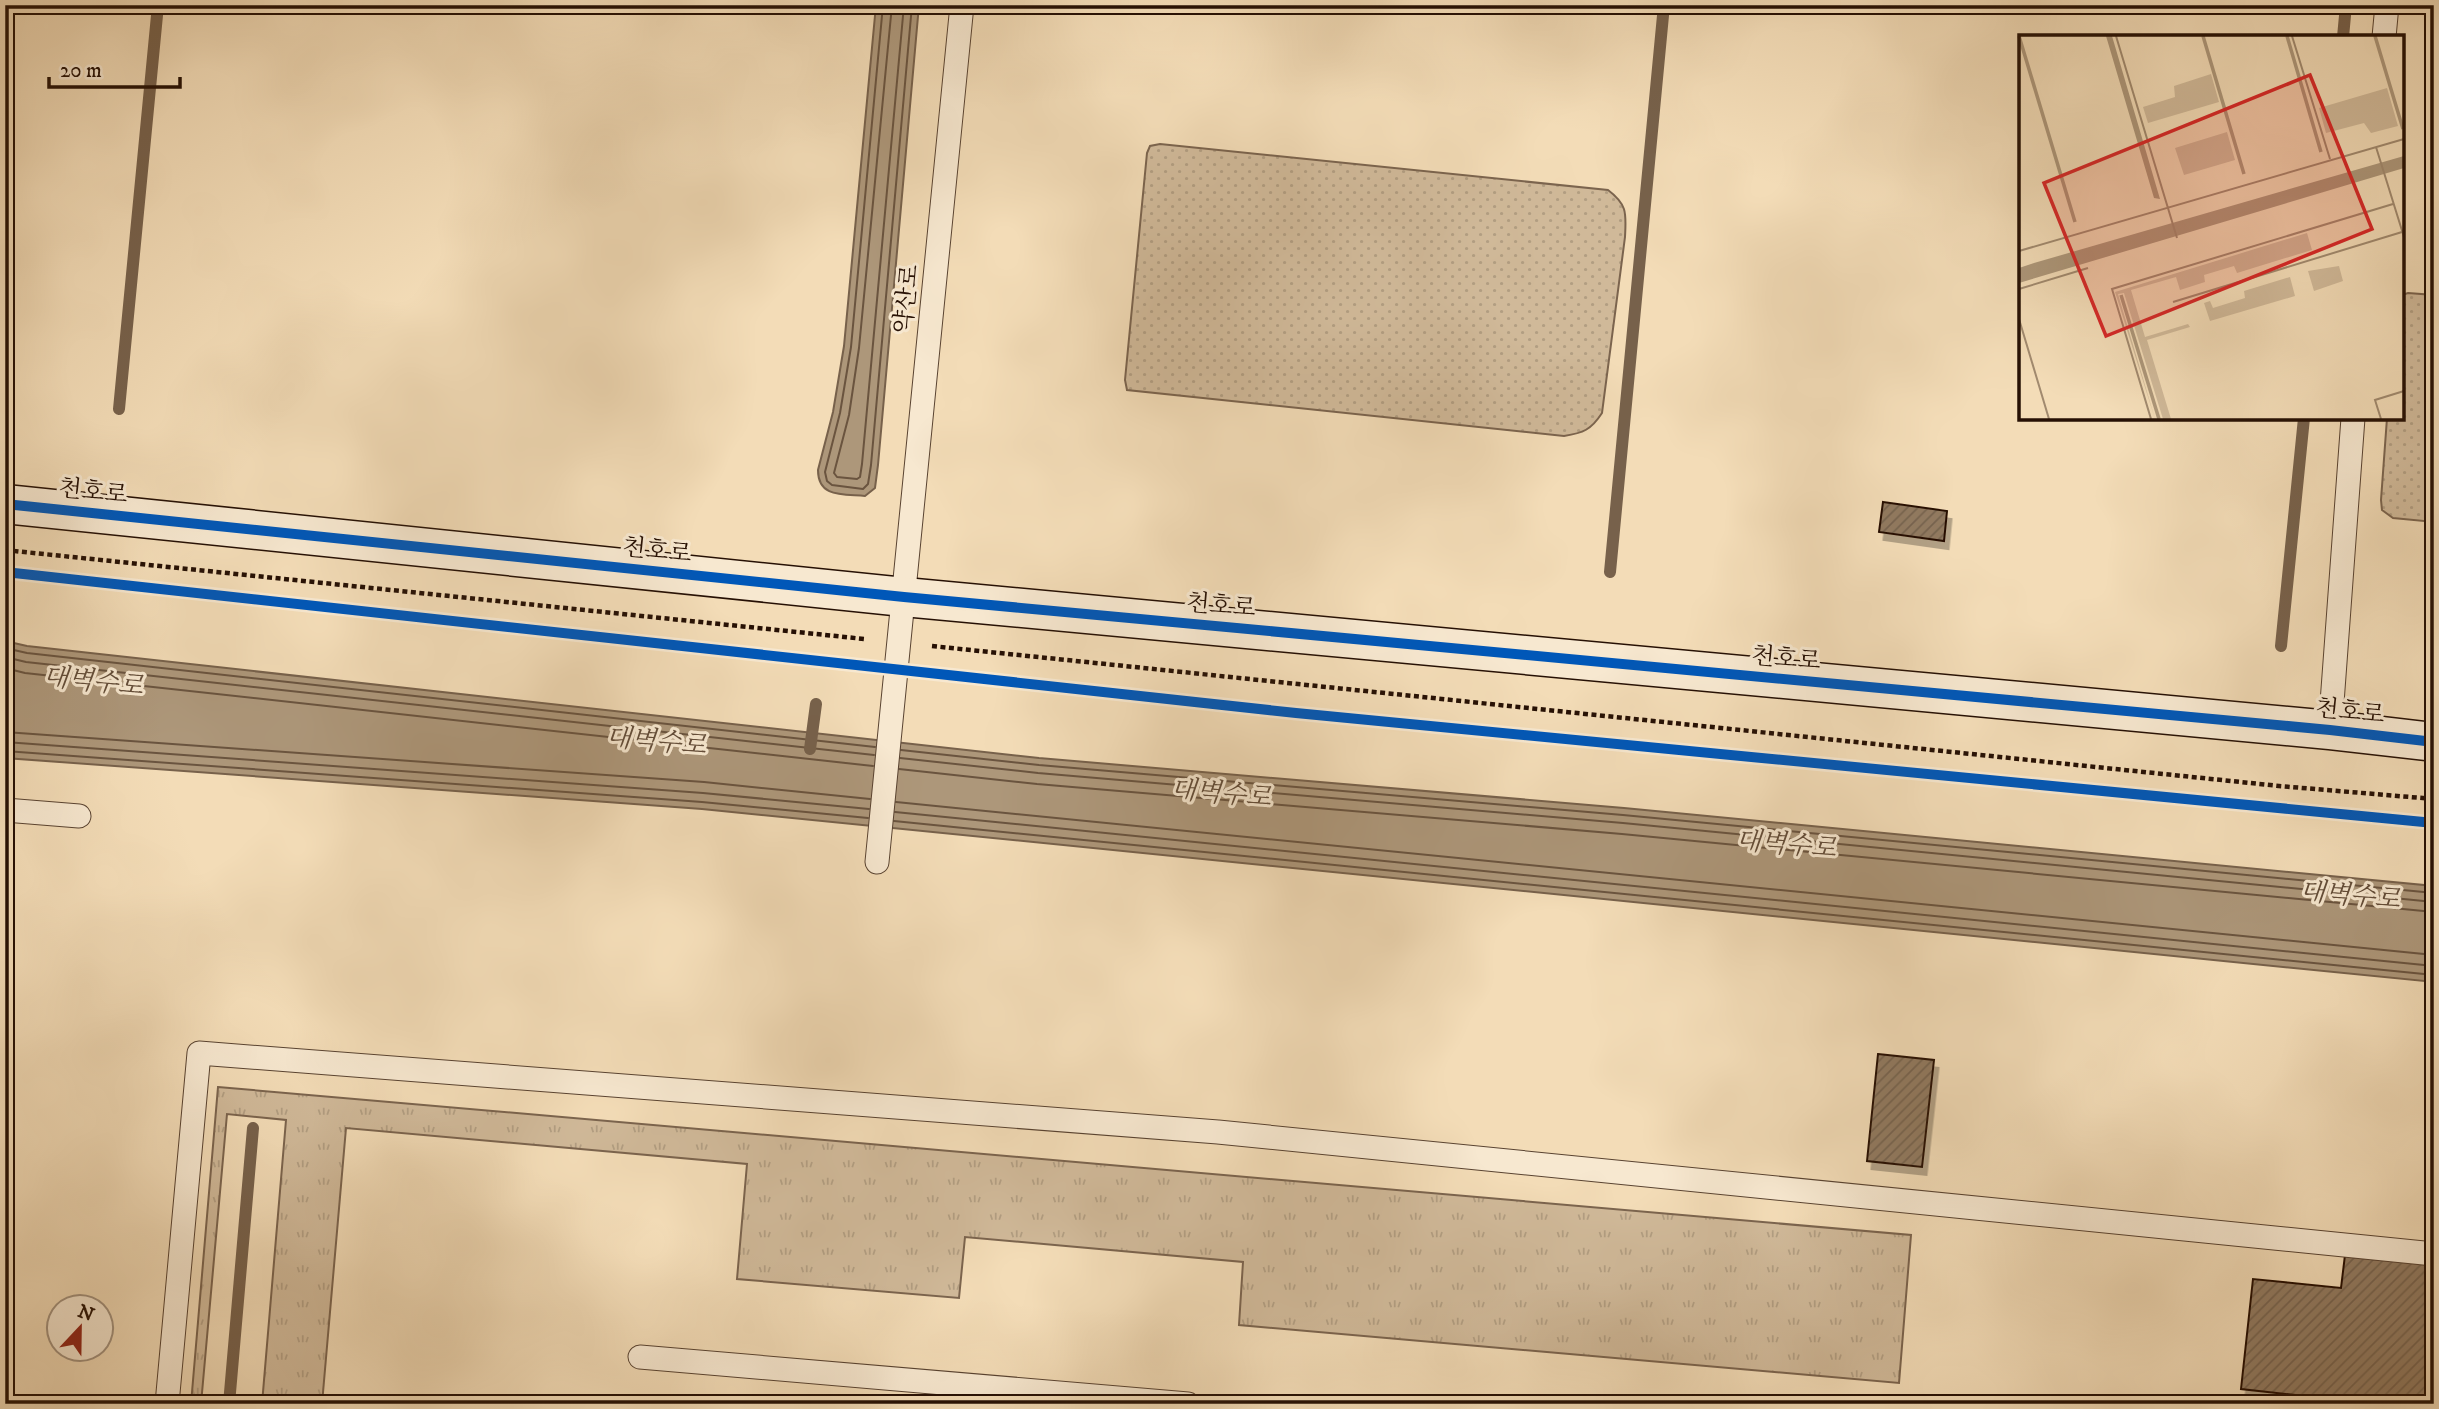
<svg xmlns="http://www.w3.org/2000/svg" width="2439" height="1409" font-family="'IM FELL DW Pica','Noto Serif KR',serif">
	<defs>
		<pattern id="grass-tufts" width="24" height="20" patternUnits="userSpaceOnUse" patternTransform="scale(1.75)"><rect width="24" height="20" fill="#d0b999"/><path d="M3 7l-1-3M5 7V3M7 7l1-3M15 17l-1-3M17 17v-4M19 17l1-3" fill="none" stroke="#b29e82"/></pattern>
		<pattern id="garden-dots" width="8" height="8" patternUnits="userSpaceOnUse" patternTransform="scale(1.75)"><rect width="8" height="8" fill="#d0b999"/><path d="M2 2h.1M6 6h.1" fill="none" stroke="#b29e82" stroke-width="1.8" stroke-linecap="round"/></pattern>
		<pattern id="building-hatch" width="6" height="6" patternUnits="userSpaceOnUse" patternTransform="scale(1.75)"><rect width="6" height="6" fill="#917a61"/><path d="M-1 1l2-2M0 6l6-6M5 7l2-2" fill="none" stroke="#76634e"/></pattern>
		<filter id="shadow"><feDropShadow dx="4.5" dy="8" stdDeviation="0" flood-color="#0004"/></filter>
	</defs>
	<rect width="100%" height="100%" fill="#f3dcb7"/>
	<filter id="stains"><feTurbulence type="fractalNoise" baseFrequency=".00286" numOctaves="4"/><feColorMatrix values="0 0 0 0 .2 0 0 0 0 .09 0 0 0 0 .02 0 0 0 .5 -.17"/></filter>
	<radialGradient id="worn" r=".72"><stop offset=".6" stop-color="#630" stop-opacity="0"/><stop offset="1" stop-color="#630" stop-opacity=".3"/></radialGradient>
	<path fill="url(#grass-tufts)" stroke="#7b644e" stroke-width="2" d="M218 1087 1911 1235 1899 1383 1239 1325 1243 1262 965 1237 959 1298 737 1279 747 1164 346 1128 322 1404H262L286 1120 227 1114 201 1404H191Z"/>
	<path fill="url(#garden-dots)" stroke="#7b644e" stroke-width="2" d="M1160 144 1608 190C1628 205 1626 214 1625 237L1602 413C1591 430 1583 433 1564 436L1127 390 1125 380 1147 153 1150 146Z
		M2408 293 2434 295V522L2393 518 2382 510 2381 500 2387 418H2402V295Z"/>
	<path fill="#ad977a" stroke="#77614b" stroke-width="2" d="M876 5H919L878 465 875 488 865 496C843 494 818 498 818 470L833 412 844 346Z
		M5 641 27 646 1039 758 1624 808 2434 886V982L702 809 5 758Z"/>
	<g fill="none" stroke-linecap="round" stroke-linejoin="round">
		<path stroke="#6a543f" stroke-width="2" d="M883 5 851 347 840 413 825 472 827 481 832 485 863 489 868 484 871 465 912 5
			M892 5 859 348 849 415 834 473 837 477 857 479 860 477 862 464 904 5
			M5 648 27 653 875 747
			M5 657 26 662 874 755
			M5 668 25 673 873 766
			M5 732 704 782 870 799
			M5 742 703 793 869 809
			M901 750 1039 765 1623 815 2434 893
			M5 751 702 802 868 818
			M900 758 1038 773 1623 823 2434 902
			M899 769 1037 784 1622 834 2434 912
			M896 802 2434 955
			M895 812 2434 966
			M894 821 2434 975"/>
		<path stroke="#77614b" stroke-width="12" d="M2343 37 2346 5
			M119 409 158 5
			M1610 572 1664 5
			M2281 646 2304 418
			M810 749 816 704
			M229 1404 253 1128"/>
	</g>
	<path fill="url(#building-hatch)" stroke="#261004" stroke-width="2" filter="url(#shadow)" d="M1883 502 1947 511 1944 541 1879 532Z
		M1878 1054 1934 1060 1922 1167 1867 1161Z
		M2345 1255 2434 1265V1404H2339V1400L2241 1389 2253 1279 2341 1288Z"/>
	<g fill="none" stroke-linecap="round" stroke-linejoin="round">
		<g stroke="#594331" stroke-width="25">
			<path id="lane" d="M2384 37 2387 5
				M2330 730 2353 418
				M5 810 79 816
				M877 862 962 5
				M640 1357 1188 1404
				M167 1404 199 1053 1218 1132 2434 1254"/>
		</g>
		<g stroke="#261004" stroke-width="41">
			<path id="secondary" d="M5 504 904 597 2330 730 2434 742"/>
		</g>
		<path stroke="#261004" stroke-width="4.5" stroke-dasharray="5 3.5" stroke-linecap="butt" d="M5 550 864 639
			M932 646 2279 786 2434 799"/>
		<use href="#lane" stroke="#f7e8d0" stroke-width="23"/>
		<use href="#secondary" stroke="#f7e8d0" stroke-width="38"/>
		<g stroke="#f7e8d0" stroke-width="15">
			<path id="cycleway" d="M5 504 904 597 2330 730 2434 742
				M5 572 1296 713 2434 823"/>
		</g>
		<use href="#cycleway" stroke="#0057b8" stroke-width="10"/>
	</g>
	<g text-anchor="middle" dominant-baseline="central" stroke-width="6" stroke-linejoin="round" paint-order="stroke">
		<g font-size="24" fill="#261004" stroke="#f7e8d0">
			<text transform="translate(907 299) rotate(-84)">약산로</text>
			<text transform="translate(93 492) rotate(6)">천호로</text>
			<text transform="translate(657 551) rotate(6)">천호로</text>
			<text transform="translate(1221 606) rotate(5)">천호로</text>
			<text transform="translate(1786 659) rotate(5)">천호로</text>
			<text transform="translate(2350 712) rotate(6)">천호로</text>
		</g>
		<g font-size="26" font-style="italic" fill="#634d39" stroke="#f7e8d0">
			<text transform="translate(93 682) rotate(6)">대벽수로</text>
			<text transform="translate(656 742) rotate(5)">대벽수로</text>
			<text transform="translate(1221 794) rotate(5)">대벽수로</text>
			<text transform="translate(1786 845) rotate(5)">대벽수로</text>
			<text transform="translate(2350 896) rotate(5)">대벽수로</text>
		</g>
	</g>
	<g transform="translate(2019 35)">
		<rect width="385" height="385" fill="#f3dcb7"/>
		<path d="M288 198 293 215 218 238 215 231 185 240 186 247 161 255 157 242 112 255 126 302 169 289 171 292 128 305 152 384H144L105 258 99 259 136 384 96 257ZM320 231 324 246 295 256 289 236ZM271 242 276 261 191 286 185 268 191 266 194 273 226 263 225 256Z" fill="#d0b999"/>
		<path d="M192 39 200 67 129 88 124 72 156 62 155 51ZM368 53 379 91 352 98 345 88 307 98 300 73ZM208 97 216 125 165 140 156 113Z" fill="#d0b999"/>
		<path d="M87 1H93L141 164 135 163ZM385 121V133L0 248V233L15 228Z" fill="#ad977a"/>
		<path fill="none" stroke="#ad977a" stroke-width="3.5" d="M0 1 56 187M184 1 225 139M268 1 302 117M356 1 384 94M102 260 140 384"/>
		<path fill="none" stroke="#a18a6f" stroke-width="2" d="M97 1 158 203M273 1 311 124M357 112 385 202M0 216 385 104M0 254 69 233M154 267 383 197M0 284 30 384M132 384 93 254 374 169M362 384 356 365 385 356"/>
		<path fill="#d62828" fill-opacity="0.15" stroke="#d62828" stroke-width="3.5" d="M291 40 353 194 87 301 25 148Z"/>
		<rect width="385" height="385" fill="none" stroke="#261004" stroke-width="3.5"/>
	</g>
	<rect width="2439" height="1409" fill="none" stroke="#f3dcb7" stroke-width="28"/>
	<rect x="7" y="7" width="2425" height="1395" fill="none" stroke="#261004" stroke-width="3.5"/>
	<rect x="14" y="14" width="2411" height="1381" fill="none" stroke="#261004" stroke-width="2"/>
	<g transform="translate(80 1328) rotate(22)"><circle r="33" fill="#f7e8d0" stroke="#a3927e" stroke-width="2"/>
	<path d="M0-5L12 26L0 18L-12 26Z" fill="#8f2418"/>
	<text y="-10" font-size="19" font-weight="bold" text-anchor="middle" fill="#261004">N</text>
	</g>
	<path d="M49 77v10h131v-10" fill="none" stroke="#261004" stroke-width="3.5"/>
	<text x="60" y="77" font-size="21" fill="#261004" stroke="#f7e8d0" stroke-width="5" paint-order="stroke">20 m</text>
	<rect width="100%" height="100%" filter="url(#stains)"/>
	<rect width="100%" height="100%" fill="url(#worn)"/>
</svg>
